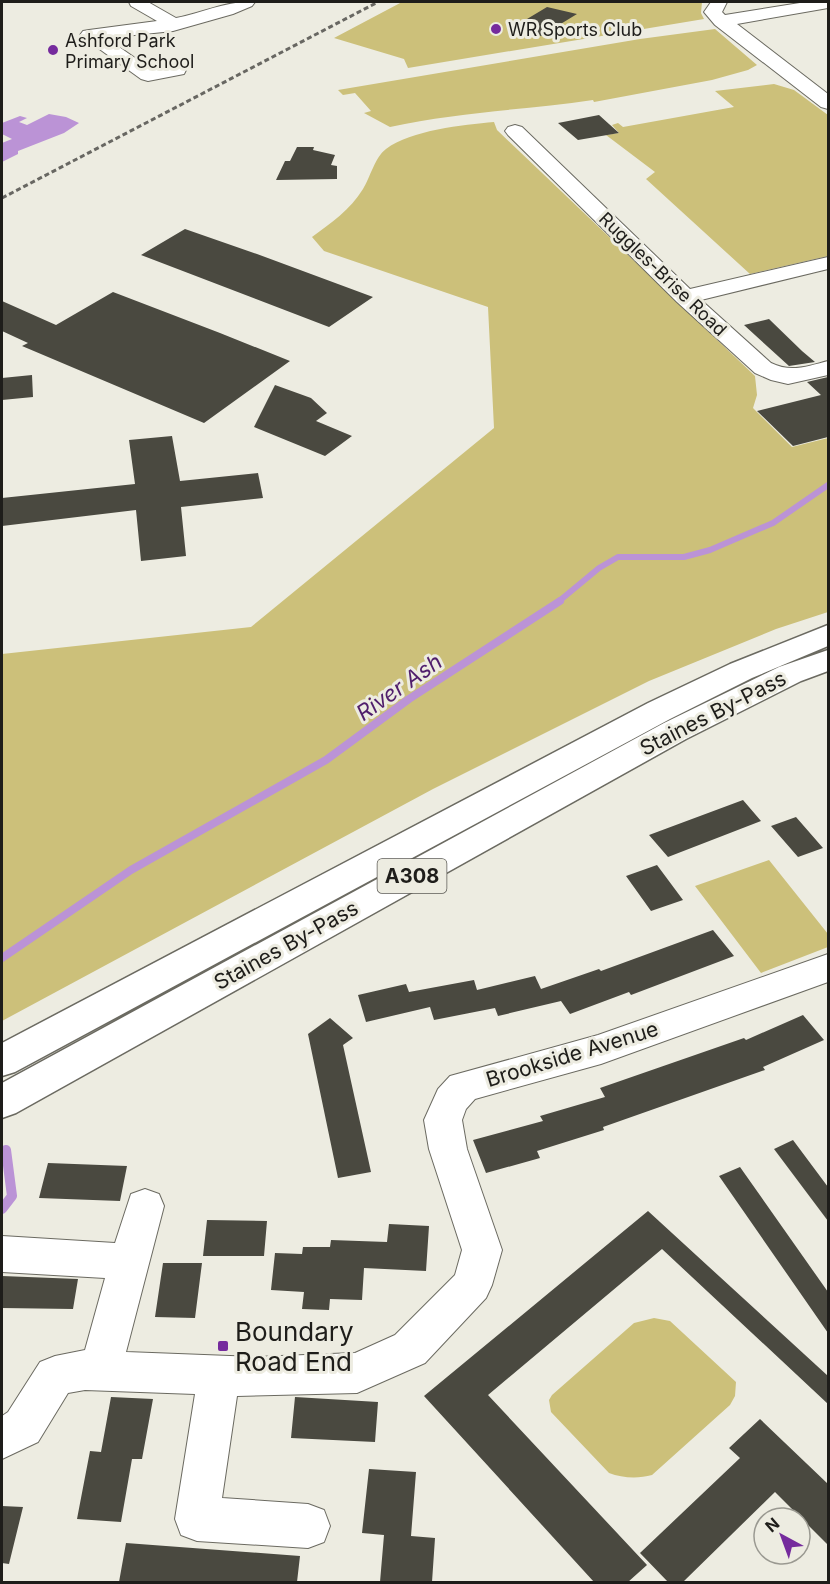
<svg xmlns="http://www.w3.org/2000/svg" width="830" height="1584" font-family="Inter,sans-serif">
	<rect width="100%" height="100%" fill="#edece1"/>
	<path fill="#ccc07a" d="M402 2H702L701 13 704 19 408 68 404 59 334 38Z
		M715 29 757 65 748 70 712 80 594 102 593 100C525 110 457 112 390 127L364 113 371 111 355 93 343 95 338 90 640 39Z
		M774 84 794 90 828 115V256L750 274 646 179 655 172 606 135 619 133 612 125 618 123 623 127 734 107 715 91Z
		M494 122 497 130 755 376 757 395 753 408 792 447 828 438V612L776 629 649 681 433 789 2 1021V654L251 627 494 428 488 307 324 251 312 237C331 223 350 210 363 189 370 178 375 157 386 149 411 130 463 125 494 122Z
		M769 860 828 934V947L761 973 695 886Z
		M654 1318 670 1321 736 1382 735 1396 730 1405 652 1475C638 1479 622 1478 609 1473L551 1412 549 1400 552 1395 634 1323Z"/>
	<path fill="#bb93d6" d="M49 114 66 117 79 123 64 133 18 151V154L2 162V143L12 139 2 134V123L20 116 27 118 19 122 27 125Z"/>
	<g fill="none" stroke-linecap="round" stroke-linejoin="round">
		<path stroke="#bb93d6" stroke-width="6" d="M558 602 599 568 618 557H684L710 550 773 523 828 485"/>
		<path stroke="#bb93d6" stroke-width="8" d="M2 958 131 870 326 760 409 699 560 601"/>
		<path stroke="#bb93d6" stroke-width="10" d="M2 1209 12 1196 6 1150"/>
	</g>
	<path fill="#4a4940" d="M547 7 577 14 541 36 512 28Z
		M599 115 619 133 578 140 558 123Z
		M297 147H314L313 150 335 155 331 165 337 166V179L276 180 285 161H290Z
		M185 229 257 254 373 297 329 327 141 255Z
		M113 292 220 333 290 361 204 423 22 346 28 343 2 331V301L56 325Z
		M769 319 802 351 815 362 789 366 744 325Z
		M32 375 33 397 2 400V378Z
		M828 377V437L793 446 757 411 821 395 807 382Z
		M275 385 311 398 327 413 316 421 352 436 325 456 254 427Z
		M172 436 180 481 258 473 263 498 181 507 186 556 141 561 136 510 2 526V498L135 484 129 440Z
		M743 800 761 821 668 857 649 835Z
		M796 817 823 848 798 857 771 826Z
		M657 865 683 900 651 911 626 876Z
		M713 930 734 956 631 995 629 992 570 1014 561 1001 498 1016 495 1008 434 1020 430 1007 366 1022 358 995 406 984 409 992 474 980 477 990 535 976 541 989 599 969 601 971Z
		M803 1015 824 1040 763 1067 765 1070 603 1127 604 1130 537 1151 540 1158 486 1173 473 1140 543 1121 540 1116 605 1097 600 1088 744 1038 746 1040Z
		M330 1018 353 1038 343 1045 371 1172 338 1178 308 1034Z
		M793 1140 828 1187V1221L774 1149Z
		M48 1163 127 1166 120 1201 39 1198Z
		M740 1167 828 1292V1333L719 1176Z
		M648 1211 828 1376V1404L662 1249 488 1395 647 1565 628 1582H594L424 1396Z
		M207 1220 267 1221 264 1256H203Z
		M389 1224 429 1226 426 1271 364 1268 362 1300 330 1299 329 1310 302 1309 304 1292 271 1290 275 1253 302 1254 303 1247H330L331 1240 387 1242Z
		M163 1263H202L195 1318 155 1317Z
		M2 1276 78 1279 73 1309 2 1308Z
		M111 1397 153 1399 142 1459H132L121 1522 77 1519 90 1451 101 1452Z
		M295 1397 378 1402 375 1442 291 1438Z
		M760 1419 828 1484V1545L775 1492 683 1582H668L640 1553 740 1458 729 1448Z
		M369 1469 416 1472 411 1536 435 1538 432 1582H380L384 1535 362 1533Z
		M2 1506 23 1507 9 1564 2 1563Z
		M126 1543 300 1556 297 1582H119Z"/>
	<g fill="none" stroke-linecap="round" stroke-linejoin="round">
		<g stroke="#6b6a61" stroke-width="2">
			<path id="minor" d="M129 2H148L176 18C203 13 228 0 255 2L252 6 233 14 173 31 106 38 151 69 177 64 184 66 186 70 184 74 148 81 141 79 80 35 83 31 89 30 157 21 131 6Z
				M711 2H727L722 12 725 15 806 2H828V8L737 24 828 94V109L821 107 715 25 704 12Z
				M515 125 522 127 690 289 828 257V269L701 300 771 363C791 373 808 366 828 361V375L788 384 771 380 755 373 677 302 508 135 505 131 508 127Z
				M828 954V982L601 1064 475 1099 466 1109 462 1120 467 1149 502 1250 492 1285 486 1298 425 1363 357 1393 237 1396 222 1498 308 1504 324 1510 330 1526 324 1542 308 1548 197 1541 181 1535 175 1519 195 1394 85 1390 68 1393 38 1442 2 1459V1416L8 1412 40 1362 55 1356 85 1350 105 1278 2 1272V1236L115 1243 131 1194 145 1189 159 1194 164 1206 126 1352 256 1357 355 1353 395 1335 455 1275 462 1250 429 1149 424 1120 438 1089 450 1076 598 1035Z"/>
		</g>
		<g stroke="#6b6a61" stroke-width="3">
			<path id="highway" d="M828 625V646L752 678 670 719 15 1072 2 1076V1043L648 703 730 664Z
				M828 650V671L801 681 686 739 16 1113 2 1118V1083L664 723 779 667Z"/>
		</g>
		<use href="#minor" fill="#fff" fill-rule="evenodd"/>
		<use href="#highway" fill="#fff" fill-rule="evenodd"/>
		<path stroke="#686762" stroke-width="3" stroke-dasharray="5 3" stroke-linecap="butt" d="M2 198 378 2"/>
	</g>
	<g fill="#752b9d" stroke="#edece1" stroke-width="2">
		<circle cx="496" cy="29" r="6"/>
		<circle cx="53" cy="50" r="6"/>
		<rect x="217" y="1340" width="12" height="12" rx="3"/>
	</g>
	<g text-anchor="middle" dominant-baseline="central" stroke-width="6" stroke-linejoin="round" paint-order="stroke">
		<g font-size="18" fill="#1e1d1a" stroke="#edece1" text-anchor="start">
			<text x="508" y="29">WR Sports Club</text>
			<text x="65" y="40">Ashford Park<tspan x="65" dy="21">Primary School</tspan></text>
		</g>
		<g font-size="18" fill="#1e1d1a" stroke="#edece1">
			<text transform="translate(663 274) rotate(44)">Ruggles-Brise Road</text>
		</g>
		<rect fill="#edece1" stroke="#5c5b56" stroke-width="1.5" x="377.5" y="859" width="69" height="34" rx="4.5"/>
		<g font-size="20" font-weight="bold" fill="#1e1d1a">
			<text x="412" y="876">A308</text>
		</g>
		<g font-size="21" fill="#1e1d1a" stroke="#edece1">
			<text transform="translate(713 713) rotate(-27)">Staines By-Pass</text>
			<text transform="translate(286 945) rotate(-29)">Staines By-Pass</text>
			<text transform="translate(572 1054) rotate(-17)">Brookside Avenue</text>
		</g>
		<g font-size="22" font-style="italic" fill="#501e6c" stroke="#edece1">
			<text transform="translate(399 687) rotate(-35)">River Ash</text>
		</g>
		<g font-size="26" fill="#1e1d1a" stroke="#edece1" text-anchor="start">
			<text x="235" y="1331">Boundary<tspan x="235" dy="30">Road End</tspan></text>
		</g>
	</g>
	<rect width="830" height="1584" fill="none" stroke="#1e1d1a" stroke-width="6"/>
	<g transform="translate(782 1536) rotate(319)"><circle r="28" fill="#edece1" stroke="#9a9991" stroke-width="1.5"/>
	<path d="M0-4.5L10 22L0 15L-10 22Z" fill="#752b9d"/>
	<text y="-9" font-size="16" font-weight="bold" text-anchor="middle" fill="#1e1d1a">N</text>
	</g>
</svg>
